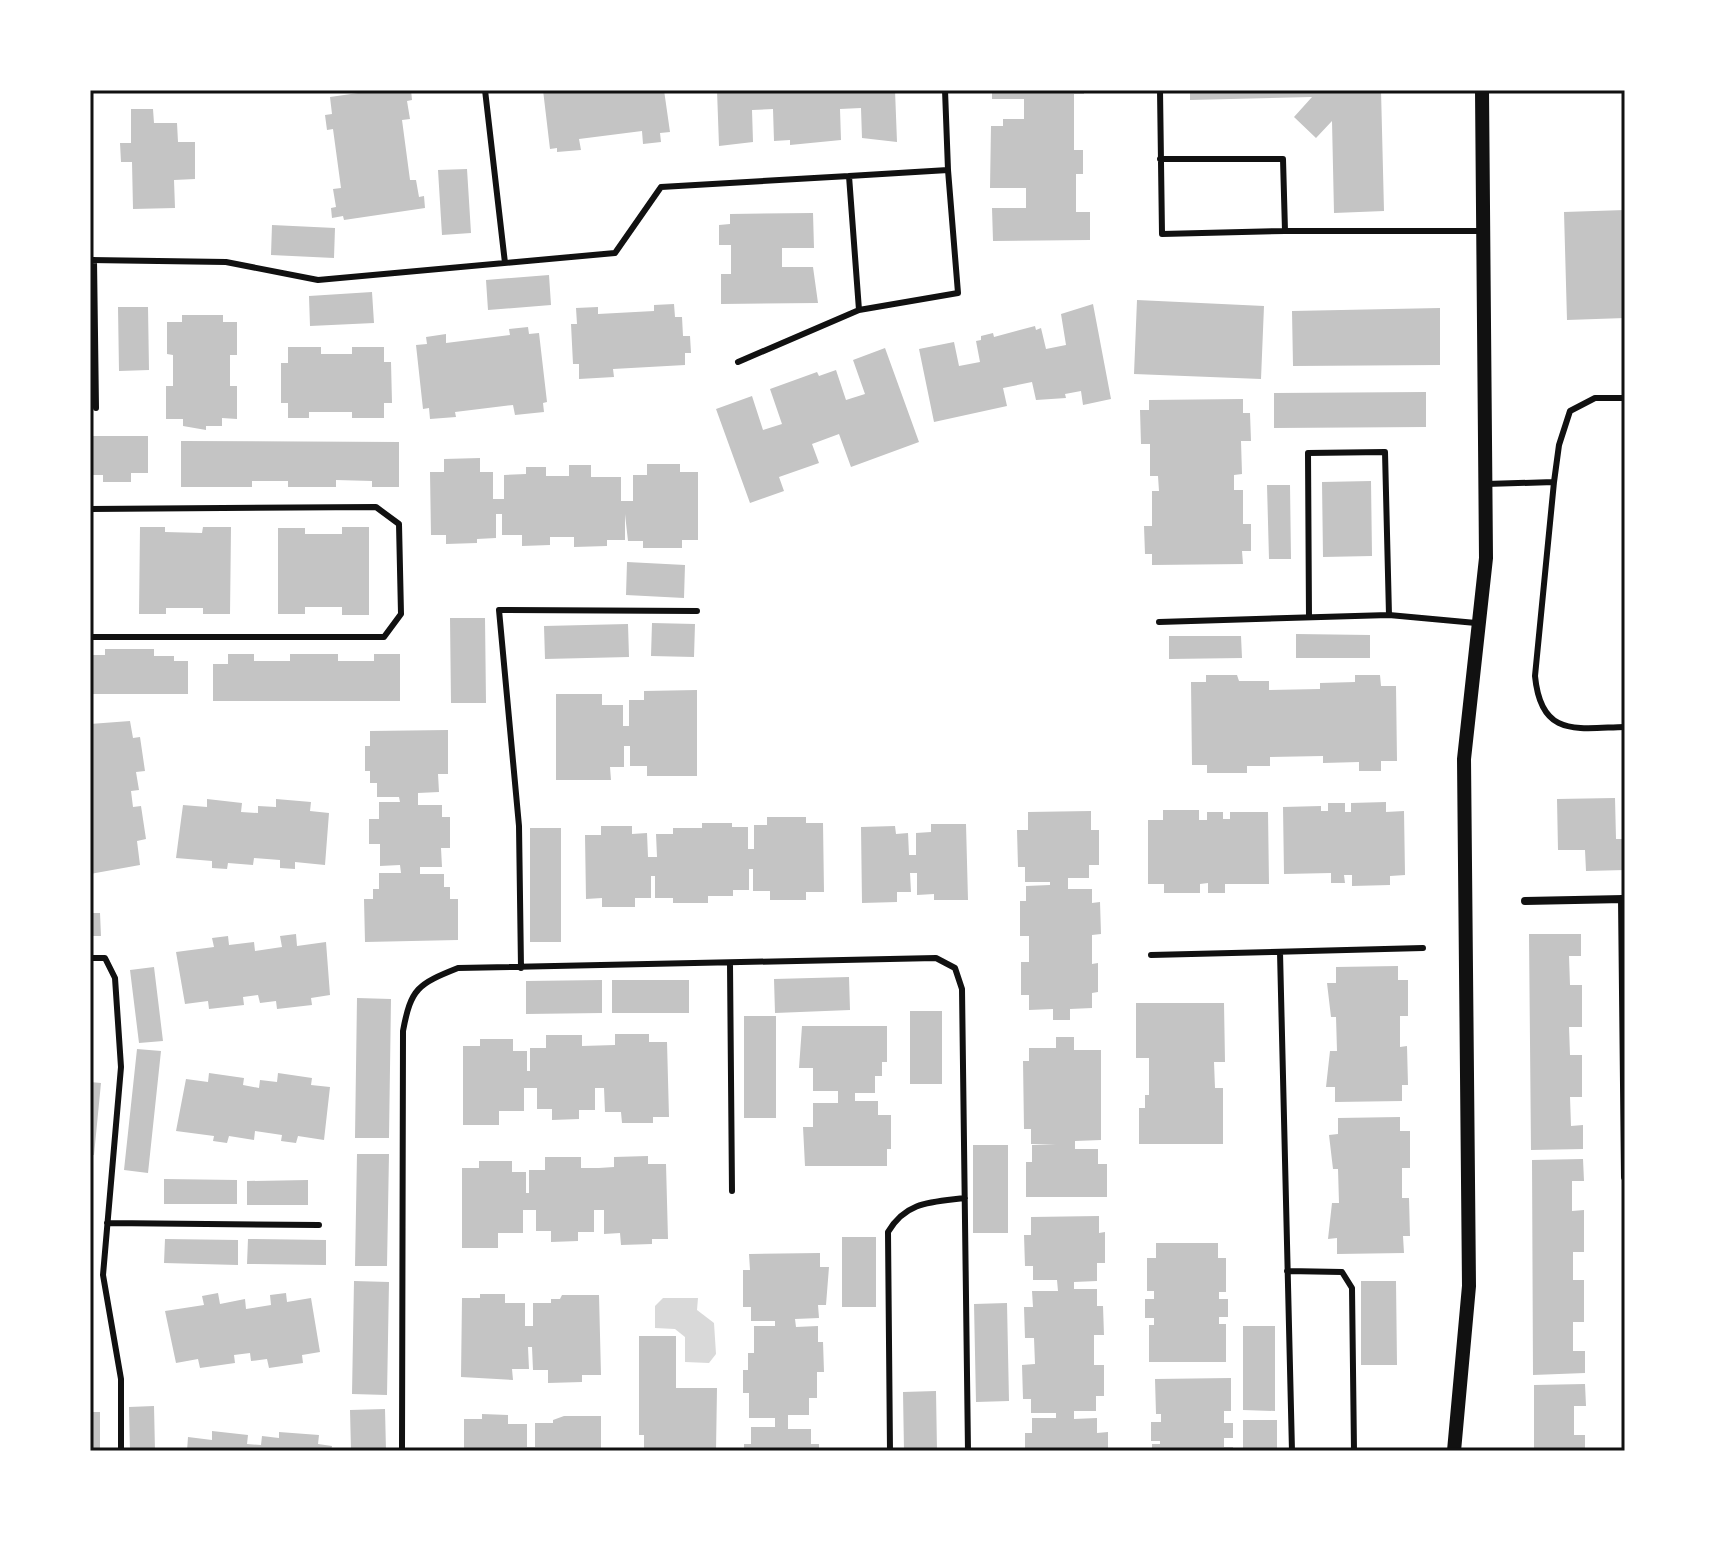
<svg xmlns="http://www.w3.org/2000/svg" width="1715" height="1541" font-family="'IBM Plex Serif',serif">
	<rect width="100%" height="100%" fill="#fff"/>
	<path fill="#d9d9d9" d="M663 1298H698L697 1310 714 1323 716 1354 709 1363 685 1362V1337L675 1329 655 1328V1306Z"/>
	<path fill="#c4c4c4" d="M379 90H411L412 100 407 101 410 119 402 120 410 180H416L419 197 424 196 425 208 344 220 343 216 332 218 331 208 336 207 333 189 341 188 333 129 327 130 325 115 332 114 330 97Z
		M543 90H664L670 132 660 133 661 142 643 144 642 131 579 139 581 150 557 152V148L550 149Z
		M717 90H895L897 142 862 138 861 108 840 109 841 140 790 145V140L774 141 773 109 752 110 753 142 719 146Z
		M992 90H1084V94H1074V150H1083V174H1076V212H1090V240L993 241 992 208H1026V188H990L991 126H1003V119H1024V99H992Z
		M1190 90H1381L1384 211 1334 213 1332 121 1316 138 1294 117 1312 97 1190 100Z
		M131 109H153L154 123H177L178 142H195V179L174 180 175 208 133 209 132 162H121L120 143H131Z
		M467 169 471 233 442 235 438 170Z
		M1625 210V318L1567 320 1564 212Z
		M813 213 814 248H782V267H813L818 303 721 304V274H731V245H719V225L730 224V214Z
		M272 225 335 228 334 258 271 255Z
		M549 275 551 305 488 310 486 280Z
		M372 292 374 323 310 326 309 296Z
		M1137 300 1264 306 1261 379 1134 374Z
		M674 304 675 317H682L683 336H690L691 353H685V365L613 369 614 377 579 379V364H573L571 324H577L576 308 598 307V314L654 311V305Z
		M1093 304 1111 399 1083 405 1081 391 1065 394 1066 398 1036 400 1032 382 1003 388 1007 406 934 422 919 349 954 342 959 366 980 362 976 341 981 340V336L993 333 994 337 1035 326 1036 330 1041 328 1046 349 1066 345 1061 314Z
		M118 307H148L149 370 119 371Z
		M1440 308V365L1293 366 1292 311Z
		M182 315H223V322H237V355H230V386H237V419L222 418V426H206V430L183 426V419H166V386H173V355L167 354V322H182Z
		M528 327 529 334 539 333 547 402 543 403 544 412 515 415 513 405 455 412 456 417 430 419 429 408 423 409 416 345 427 344 426 337 446 334V343L510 335 509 329Z
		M288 347H321V354H352V347H384V362H391L392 403H384V418H352V412H309V418H288V403H281V363H288Z
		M885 348 919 442 851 467 839 434 812 444 819 463 779 477 784 491 750 503 716 409 752 396 763 430 782 424 770 389 817 372 819 376 836 370 846 400 865 394 853 360Z
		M1426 392V427L1274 428V393Z
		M1243 399V413H1250L1251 441H1241L1242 474 1234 475V490H1243V524H1251V551H1242L1243 564 1152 565V554H1145L1144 526H1152V491H1159L1158 476H1150V444H1141L1140 410H1149V400Z
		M90 436H148V473H131V482H103V475H90Z
		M181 441 399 442V487H372V481L336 480V487H288V481H252V487H181Z
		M480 458V472H493V499H504V475L526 474V467H546V476H569V465H591V477H621V501H633V475H647V464H680V472H698V540H682V548H643V541H628L625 514V540H607V546L574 547V537H550V545L522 546V535H502V514H496V538L477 539V543L446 544V535H431L430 472H444V459Z
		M1371 481 1372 556 1323 557 1322 482Z
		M1267 485H1290L1291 559H1269Z
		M140 527H165V532L202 533 203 527H231L230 614H203V608H166V614H139Z
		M342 527H369V615H342V607H305V614H278V528H305V534H342Z
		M627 562 685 565 684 598 626 595Z
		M450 618H485L486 703H451Z
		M652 623 695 624 694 657 651 656Z
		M628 624 629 657 545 659 544 626Z
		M1296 634 1370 635V658H1296Z
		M1169 636H1241L1242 658 1169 659Z
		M105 649H154V656H174V661H188V694H90V655H105Z
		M228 654H254V661H290V654H338V661H374V654H400V701H213V664H228Z
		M1206 675H1237L1239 681H1269V690L1320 689V683L1355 682V675H1380L1381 686H1396L1397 761H1381V771H1359V762L1323 763V756L1270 757V766H1247V773H1207V765H1192L1191 682H1206Z
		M697 690V776H647V766H630V746H624V767H610L611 780H556V694H602V705H623V726H629V700H644V691Z
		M130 721 133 738 140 737 145 771 136 772 139 790 131 791 133 807 141 806 146 839 137 841 140 865 90 874V724Z
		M448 730V774H438L439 792 418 793V805H442V817H450V848H441L442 867H420V874H444V887H450V899H458V940L365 942 364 899H373V889H379V873H401L400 865 380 866V844H369V819H379V802H400L399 797H377V783H370V771H365V746H370V731Z
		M1615 798 1616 839H1625V870L1586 871 1585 850H1558L1557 799Z
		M207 799 242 803 241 812 258 813V806L276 807V799L311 802 310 811 329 813 325 865 295 862V869L280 868V860L254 858 253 865 228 863 227 869 212 868V861L176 858 183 805 207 807Z
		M1386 802V812L1404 811 1405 875 1390 876V885L1352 886V875H1344L1345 883H1331V873L1284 874 1283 807 1321 806V811H1328V803H1345V812H1351V803Z
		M1163 810H1199V820H1207V812H1223V819H1230V812H1268L1269 884H1225V893H1208V883L1200 884V893H1164V884H1148V820H1163Z
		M1091 811V830H1099V865H1089V878H1068V889H1092V903L1100 902 1101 934 1092 935V964L1098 963V992L1092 993V1008L1070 1009V1020H1053V1009L1029 1010V995H1021V962H1029V936H1020V901H1026V886L1050 885V882H1025V867H1018L1017 830H1028V812Z
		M767 817H806V823H823L824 892H806V900H770V891H753V869H749V890H733V896H708V903H673V898H655V876H651V898H635V907H602V898L586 899 585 835H601V826H632V834L647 833 648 857H657L656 834H673V828H702V823H732V827H748V849H754V825H767Z
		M931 824H966L968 900H934V894L917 895V873H910L911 892H897V902L862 903 861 827 895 826 896 834 908 833 909 855H916V833L931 832Z
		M530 828H561V942H530Z
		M90 913H100L101 936H90Z
		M296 934 297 946 326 942 330 995 311 998 312 1005 277 1009 276 1001 260 1003 258 995 243 997 244 1005 209 1009 208 1001 185 1004 176 952 214 947 212 938 228 936 229 945 254 942 255 951 282 947 280 936Z
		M1529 934H1581V956H1569L1570 985H1582V1027H1569L1570 1055H1582V1097H1570L1571 1126 1583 1125V1149L1531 1150Z
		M1398 966V980H1408V1016H1400V1047L1407 1046 1408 1085H1402V1101L1335 1102V1087H1326L1330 1051H1337L1336 1017H1331L1327 983H1336V967Z
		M154 967 163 1041 139 1043 130 970Z
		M849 977 850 1010 775 1013 774 979Z
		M602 980V1013L526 1014V981Z
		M612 980H689V1013H612Z
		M357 998 391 999 389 1138H355Z
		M1136 1003H1224L1225 1062H1214L1215 1088H1223V1144H1139V1108H1145V1095H1149V1058H1136Z
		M910 1011H942V1084H910Z
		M744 1016H776V1118H744Z
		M802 1026H887V1062H882V1076H875V1093H855V1101H878V1115H891V1149H887V1166H805L803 1127H813V1103H838V1091H813V1068H799Z
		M615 1034H649V1042H667L669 1117H653V1123H622L621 1112H605L604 1088H595V1110H579V1119L552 1120V1109H537V1088H524V1111H499V1125H463V1046H480V1039H513V1051H527V1071H530V1048H546V1035H582V1046L615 1045Z
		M1056 1037H1074V1050H1101V1140L1075 1141V1149H1098V1164H1107V1197H1026V1162H1032V1145L1056 1144H1031V1129H1024L1023 1061H1029V1048H1056Z
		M137 1049 161 1051 148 1173 124 1170Z
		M209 1073 244 1078 243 1085 259 1088 260 1080 277 1082 278 1073 312 1078 311 1085 330 1087 324 1140 298 1136 296 1143 281 1141 282 1135 255 1131 254 1140 229 1136 227 1143 213 1141 214 1136 176 1131 186 1079 208 1082Z
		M90 1082 101 1083 94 1155H90Z
		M1400 1117V1131H1410V1168H1402V1198H1409L1410 1236H1403L1404 1253 1337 1254V1238L1328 1239 1332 1203H1339L1338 1169H1333L1329 1135 1338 1134V1118Z
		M973 1145H1008V1233H973Z
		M357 1154H389L387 1266H355Z
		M648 1156V1164H666L668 1239H652V1244L621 1245 620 1233 604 1234V1210H594V1232H578V1241L551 1242V1231H536V1210H523V1233H498V1248H462V1168H479V1161H512V1172H526V1193H529V1170H545V1157H581V1168H599L614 1167V1157Z
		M1583 1159 1584 1181H1572V1211L1584 1210V1252H1573V1280H1584V1322H1573V1351H1585V1373L1533 1375 1532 1160Z
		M164 1179 237 1180V1204H164Z
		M308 1180V1205H247V1181Z
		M1099 1216V1233L1105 1232V1263H1097V1281L1074 1282V1289H1097V1306H1103L1104 1335H1094V1365H1104V1396H1096V1411H1074V1419L1097 1418V1433L1108 1432V1451H1025V1433H1032V1418H1056V1413H1031V1399H1023L1022 1365 1035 1364 1034 1338H1025L1024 1307H1033L1032 1291H1058L1057 1280H1033V1266H1025L1024 1235H1031V1217Z
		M842 1237H876V1307H842Z
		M165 1239 238 1240V1265L164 1263Z
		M248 1239 326 1240V1265L247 1264Z
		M1156 1243H1218V1258H1226V1292H1219V1299H1228V1317H1219V1324H1226V1362H1149V1325H1154V1318H1145V1299H1154V1291H1147V1258H1156Z
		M820 1253V1267H829L826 1305H818L819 1318 795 1319 796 1327 818 1326V1342H823L824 1372H817V1398H809V1415H788V1429H811V1444H819V1451H744V1444H751V1427H775V1418H749V1393H743V1370H748V1353H754V1326H775V1321H751V1307H743V1270H750L749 1254Z
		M354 1281 389 1282 387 1395 352 1394Z
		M1361 1281H1396L1397 1365H1361Z
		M218 1293 220 1304 245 1299 246 1309 271 1305 270 1295 286 1293 287 1302 311 1298 320 1352 302 1355 303 1363 269 1368 267 1359 251 1361 250 1353 234 1355 235 1363 200 1368 198 1359 176 1363 165 1311 204 1305 202 1296Z
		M480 1294H505V1303H525V1326H533V1303H551V1299H560L562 1295H599L601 1375H582V1382L548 1383V1370H533L532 1347H528L529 1369H512L513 1380 461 1377 462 1298H480Z
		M1007 1303 1009 1401 976 1402 974 1304Z
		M1243 1326H1275V1411L1243 1410Z
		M639 1336H676V1388H717L716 1451H644V1435H639Z
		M1231 1378V1411H1224V1423H1233V1438H1224V1447H1233V1451H1152V1444H1160V1441H1151V1422H1161V1414H1156L1155 1379Z
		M1585 1384 1586 1406H1574V1435H1585V1451H1534V1385Z
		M936 1391 937 1451H904L903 1392Z
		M154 1406 155 1451H130L129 1407Z
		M385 1409 386 1451H351L350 1410Z
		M90 1412H100V1451H90Z
		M482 1414 508 1415V1424H527V1447H535V1423H553V1420L564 1416H601V1451H464V1419H482Z
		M1243 1420H1277V1451H1243Z
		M212 1431 248 1435 247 1444 261 1445 262 1436 279 1438V1432L319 1435 318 1444 332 1446 331 1451H187L188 1437 212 1440Z"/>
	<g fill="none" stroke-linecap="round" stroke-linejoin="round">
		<path stroke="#111" stroke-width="6" d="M485 90 505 263
			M945 90 948 170
			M1160 90 1162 234 1285 231 1283 159H1160
			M849 176 948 170 958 293 859 310
			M1285 231H1481
			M90 260 226 262 318 280 615 253 661 187 849 176 859 310 738 362
			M94 260 96 408
			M1554 482 1535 676C1541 738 1576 728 1625 727
			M1486 484 1554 482 1559 445 1570 411 1595 398H1625
			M90 509 376 507 399 524 401 614 384 637H90
			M1309 617 1308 453 1385 452 1389 615
			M1159 622 1389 615 1476 623
			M1280 952 1292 1451
			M1151 955 1423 948
			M90 958H105L115 978 121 1067 103 1275 121 1379V1451
			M730 964 732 1191
			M521 968 519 826 499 610 697 611
			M107 1223 319 1225
			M1287 1271 1342 1272 1352 1288 1354 1451
			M402 1451 403 1031C411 988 418 984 458 968L936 958 955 968 962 989 968 1451
			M890 1451 888 1232C906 1201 932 1202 965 1198"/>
		<path stroke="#111" stroke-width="8" d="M1622 899 1625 1177
			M1525 901 1624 899"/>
		<path stroke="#111" stroke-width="14" d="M1454 1451 1469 1286 1464 759 1486 558 1482 90"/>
	</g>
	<rect width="1715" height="1541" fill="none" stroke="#ffffff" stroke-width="184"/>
	<rect x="92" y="92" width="1531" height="1357" fill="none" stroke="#111" stroke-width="3"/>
</svg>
